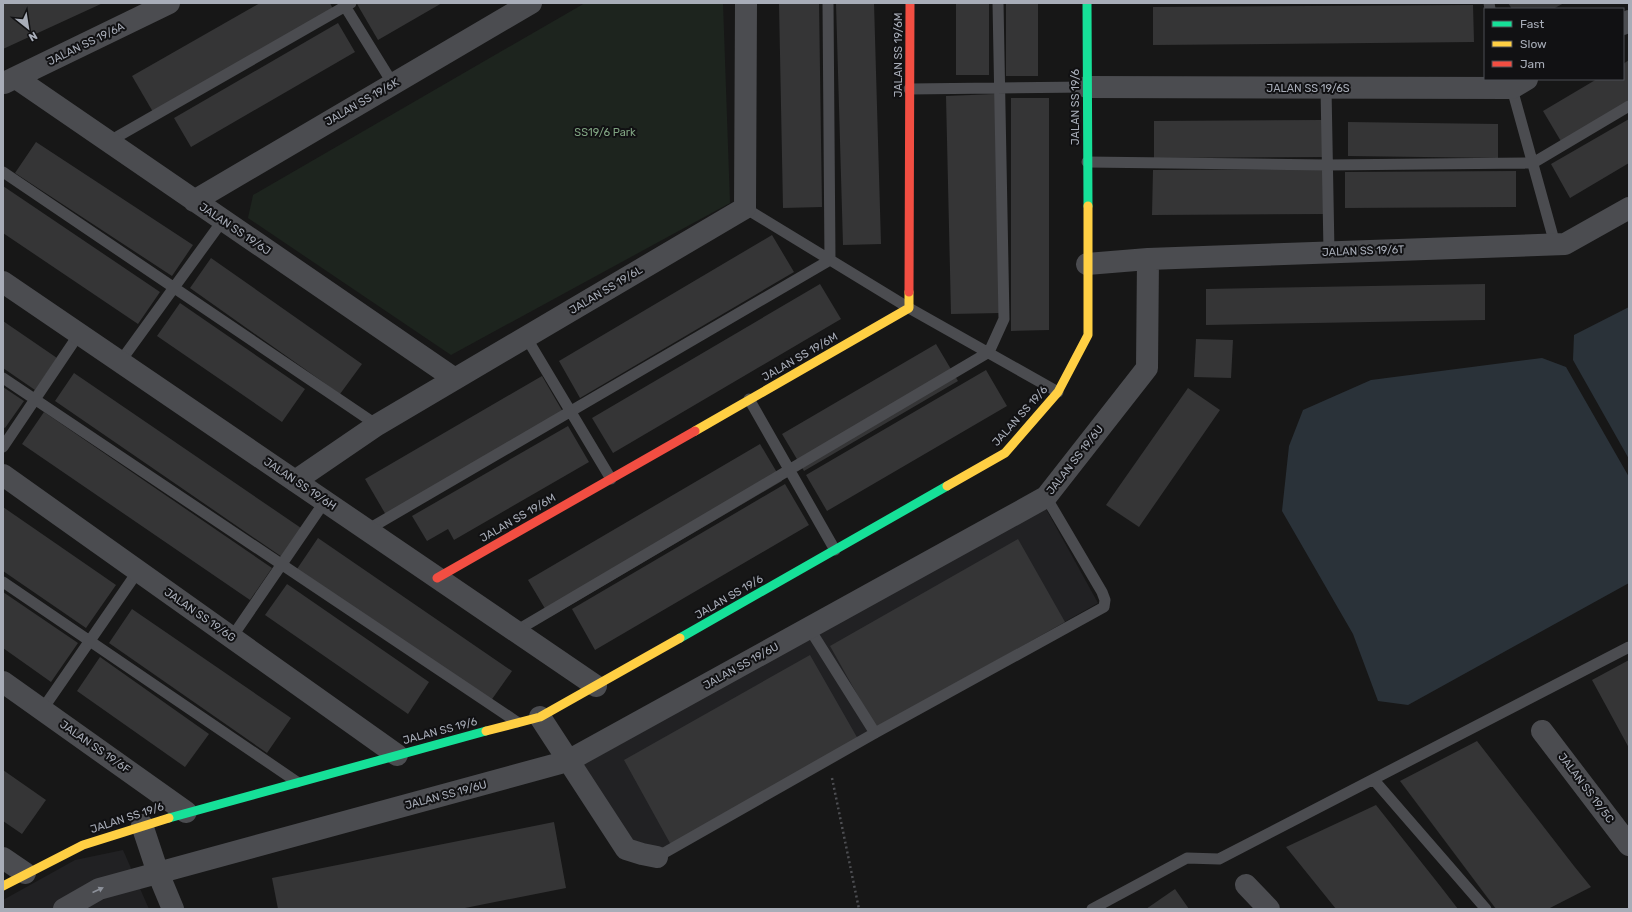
<svg xmlns="http://www.w3.org/2000/svg" width="1632" height="912" font-family="Rubik,sans-serif">
	<rect width="100%" height="100%" fill="#171717"/>
	<path fill="#212123" d="M1045 507 1098 603 662 849 632 840 581 766Z
		M123 850 149 909H3V900L75 860Z"/>
	<path fill="#1d241e" d="M585 3H723L730 203 451 355 248 218 253 195Z"/>
	<path fill="#2a3239" d="M1629 307V459L1573 360 1574 335Z
		M1542 358 1566 367 1629 477V583L1408 705 1378 701 1353 634 1282 511 1289 446 1303 410 1371 380Z"/>
	<path fill="#353536" d="M3 3H103L3 49Z
		M260 3H330L333 9 153 112 132 76Z
		M359 3H442L378 40 357 4Z
		M779 3H819L822 207 783 208Z
		M836 3H874L881 244 843 245Z
		M956 3H989V75H956Z
		M1006 3H1038V76H1006Z
		M1508 3H1564L1553 9H1512Z
		M1473 5 1474 42 1153 45V7Z
		M338 23 355 52 191 147 174 118Z
		M1629 60V103L1562 143 1543 111 1597 79H1623V64Z
		M995 94 1000 313 951 314 946 96Z
		M1011 98H1049V330L1011 331Z
		M1629 119V163L1570 198 1551 164Z
		M1324 120V157L1154 158V121Z
		M1348 122 1498 124V158L1348 156Z
		M36 142 193 245 172 276 15 173Z
		M1324 169 1325 214 1152 215 1153 170Z
		M1516 171V207L1345 208V172Z
		M3 186 160 292 138 324 3 233Z
		M772 235 794 272 580 398 559 361Z
		M211 258 362 364 340 394 190 288Z
		M820 284 841 319 613 453 592 418Z
		M1485 284V320L1206 325V289Z
		M180 303 305 389 282 422 157 336Z
		M3 321 57 358 35 390 3 368Z
		M1196 339 1233 340 1231 378 1194 377Z
		M936 344 958 381 804 471 782 434Z
		M986 370 1007 406 827 511 806 475Z
		M74 373 301 528 282 557 55 401Z
		M542 376 563 412 386 515 365 479Z
		M3 387 24 401 5 428 3 427Z
		M1188 388 1220 410 1139 527 1106 505Z
		M44 412 272 568 250 600 22 444Z
		M568 426 589 462 454 540 448 529 427 541 412 516Z
		M760 444 782 481 550 617 528 580Z
		M785 484 809 525 595 650 572 609Z
		M3 507 116 585 86 628 3 571Z
		M318 538 512 671 490 702 297 569Z
		M1018 539 1065 622 876 728 830 646Z
		M287 584 429 682 408 714 265 615Z
		M3 592 78 643 51 682 3 648Z
		M132 609 291 718 267 753 109 643Z
		M810 655 858 739 671 845 624 760Z
		M100 657 209 734 185 767 77 691Z
		M1629 660V748L1592 680Z
		M1477 741 1574 866 1591 887 1548 909H1496L1400 781Z
		M3 770 46 800 22 834 3 821Z
		M1376 805 1441 887 1458 909H1336L1286 847Z
		M554 822 566 888 460 909H278L272 878Z
		M1175 889 1189 909H1146Z"/>
	<g fill="none" stroke-linecap="round" stroke-linejoin="round">
		<path stroke="#4d4e52" stroke-width="2.5" stroke-dasharray="2 3" stroke-linecap="butt" d="M832 778 859 909"/>
		<path stroke="#4b4c50" stroke-width="11" d="M343 3 393 84
			M1489 3 1490 9
			M1511 85 1555 244
			M1326 88 1329 252
			M909 89 1087 87
			M108 142 351 3
			M1087 162 1327 165 1533 163 1629 106
			M3 172 377 425
			M745 208 909 308 1058 392
			M526 337 611 479
			M120 362 223 220
			M3 378 517 722
			M749 399 835 550
			M3 447 79 334
			M367 530 830 260 828 3
			M3 582 297 782
			M809 628 875 733
			M516 631 989 352 1004 319 998 3
			M232 637 325 501
			M42 710 138 571
			M1374 780 1486 909
			M657 857 875 733 1104 607 1105 600 1102 592 1046 497
			M1092 909 1187 858 1219 859 1629 647"/>
		<path stroke="#4b4c50" stroke-width="22" d="M1623 24 1629 21
			M16 78 455 379
			M4 83 169 3
			M1087 87 1512 88 1527 79
			M194 201 531 3
			M1087 264 1148 259 1565 244 1629 208
			M3 282 596 686
			M3 475 397 755
			M295 481 377 425 745 208 746 3
			M3 682 186 812
			M540 717 626 849 642 854 657 857
			M1542 731 1629 845
			M142 825 158 873 173 909
			M3 858 25 873
			M1246 885 1269 909
			M64 909 99 889 568 761 1046 497 1147 368 1148 259"/>
		<path stroke="#16e098" stroke-width="9" d="M1087 3 1088 206
			M680 638 947 486
			M169 818 486 731"/>
		<path stroke="#ffcf43" stroke-width="9" d="M695 431 909 308V292
			M947 486 1005 453 1058 392 1088 335V206
			M486 731 540 717 680 638
			M3 886 83 845 169 818"/>
		<path stroke="#f24e42" stroke-width="9" d="M909 292 910 3
			M437 578 695 431"/>
	</g>
	<defs><path id="oneway-solid" d="M-6-.8H1V-3.2L6.5 0L1 3.2V.8H-6Z"/></defs>
	<use fill="#8c9099" href="#oneway-solid" transform="translate(98 890) rotate(-24)"/>
	<g text-anchor="middle" dominant-baseline="central" stroke-width="4" stroke-linejoin="round" paint-order="stroke">
		<g font-size="11" fill="#a8adb8" stroke="#111113">
			<text transform="translate(86 44) rotate(-26)">JALAN SS 19/6A</text>
			<text transform="translate(898 55) rotate(-90)">JALAN SS 19/6M</text>
			<text x="1308" y="88">JALAN SS 19/6S</text>
			<text transform="translate(362 102) rotate(-30)">JALAN SS 19/6K</text>
			<text transform="translate(1075 107) rotate(-90)">JALAN SS 19/6</text>
			<text transform="translate(235 229) rotate(34)">JALAN SS 19/6J</text>
			<text transform="translate(1363 251) rotate(-2)">JALAN SS 19/6T</text>
			<text transform="translate(606 290) rotate(-31)">JALAN SS 19/6L</text>
			<text transform="translate(800 357) rotate(-30)">JALAN SS 19/6M</text>
			<text transform="translate(1020 416) rotate(-48)">JALAN SS 19/6</text>
			<text transform="translate(1075 460) rotate(-52)">JALAN SS 19/6U</text>
			<text transform="translate(300 484) rotate(34)">JALAN SS 19/6H</text>
			<text transform="translate(518 518) rotate(-30)">JALAN SS 19/6M</text>
			<text transform="translate(729 597) rotate(-30)">JALAN SS 19/6</text>
			<text transform="translate(200 615) rotate(35)">JALAN SS 19/6G</text>
			<text transform="translate(741 666) rotate(-29)">JALAN SS 19/6U</text>
			<text transform="translate(440 731) rotate(-15)">JALAN SS 19/6</text>
			<text transform="translate(95 747) rotate(35)">JALAN SS 19/6F</text>
			<text transform="translate(1586 788) rotate(53)">JALAN SS 19/5C</text>
			<text transform="translate(446 795) rotate(-15)">JALAN SS 19/6U</text>
			<text transform="translate(127 818) rotate(-18)">JALAN SS 19/6</text>
		</g>
		<g font-size="11" fill="#7fa381" stroke="#111113">
			<text x="605" y="132">SS19/6 Park</text>
		</g>
	</g>
	<rect width="1632" height="912" fill="none" stroke="#a8adb8" stroke-width="8"/>
	<rect x="1484" y="8" width="140" height="72" fill="#111113" stroke="#4d4f55"/>
	<rect x="1492" y="21" width="20" height="6" fill="#16e098" stroke="#4d4f55"/>
	<text x="1520" y="28" font-size="12" fill="#a8adb8">Fast</text>
	<rect x="1492" y="41" width="20" height="6" fill="#ffcf43" stroke="#4d4f55"/>
	<text x="1520" y="48" font-size="12" fill="#a8adb8">Slow</text>
	<rect x="1492" y="61" width="20" height="6" fill="#f24e42" stroke="#4d4f55"/>
	<text x="1520" y="68" font-size="12" fill="#a8adb8">Jam</text>
	<g transform="translate(28 28) rotate(150)" stroke="#111113" stroke-width="3" paint-order="stroke">
	<path d="M0-3L7 15L0 10L-7 15Z" fill="#a8adb8"/>
	<text y="-6" font-size="11" font-weight="bold" text-anchor="middle" fill="#a8adb8">N</text>
	</g>
</svg>
